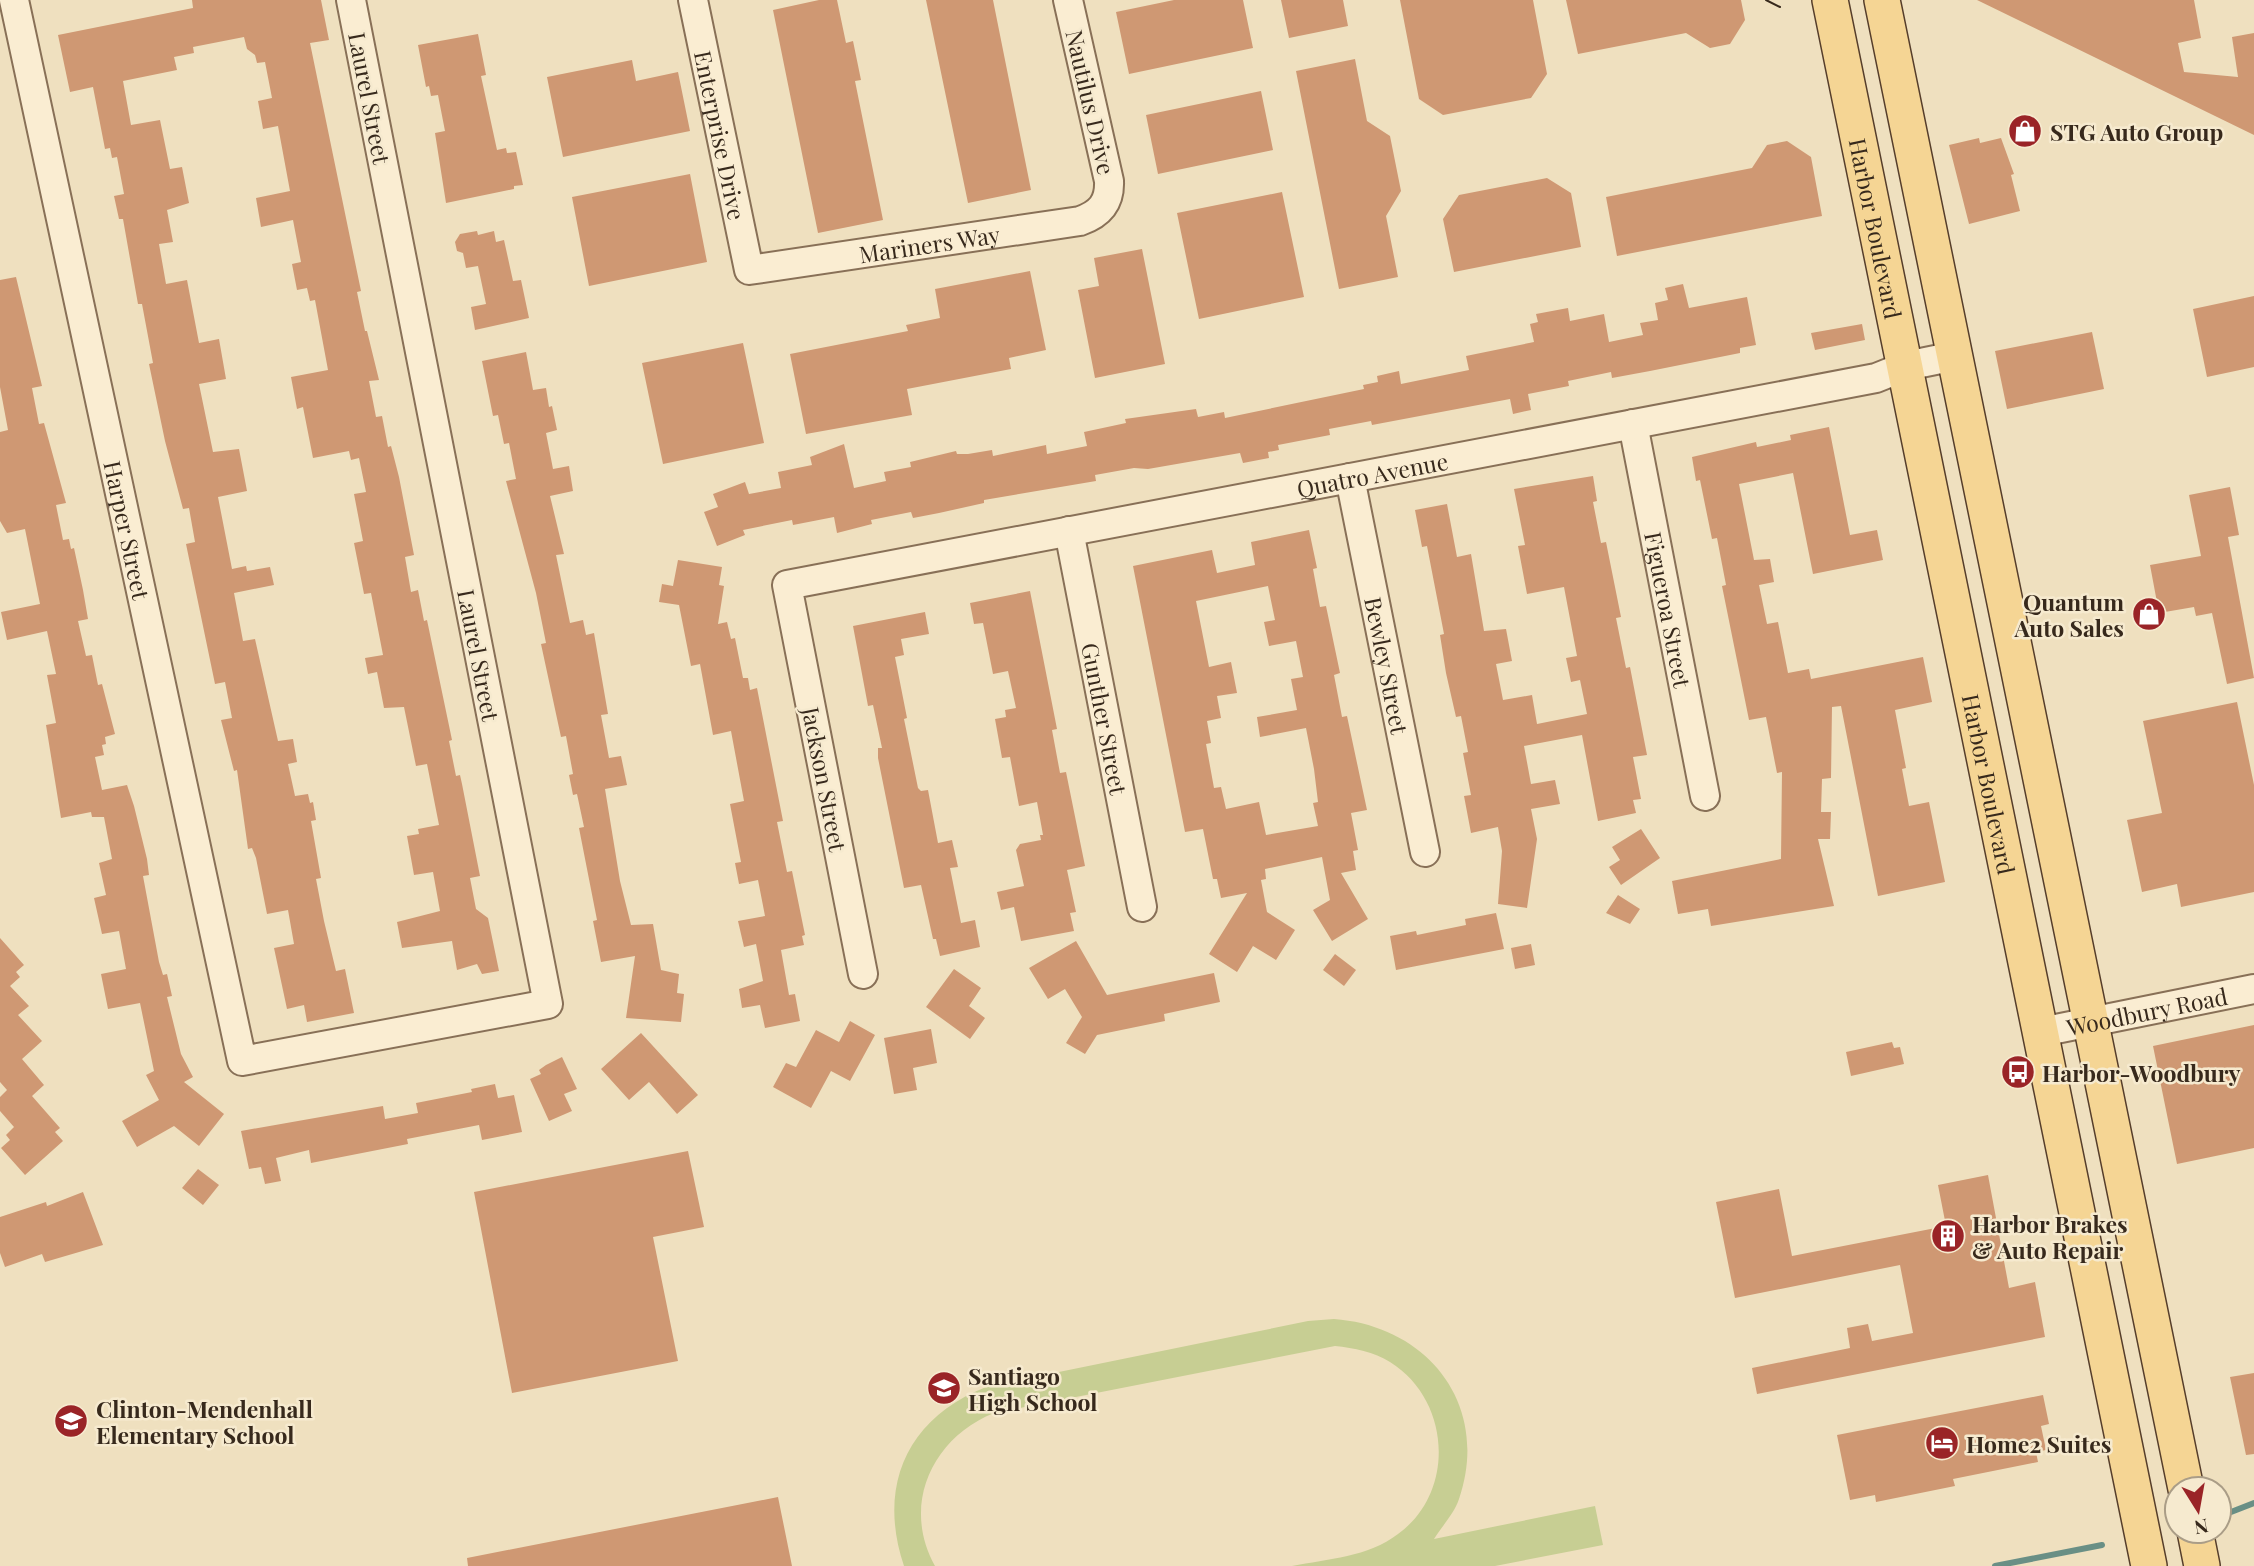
<svg xmlns="http://www.w3.org/2000/svg" width="2254" height="1566" font-family="'Playfair Display',serif">
	<rect width="100%" height="100%" fill="#efe0bf"/>
	<path fill="#c7ce93" d="M1334 1319C1428 1326 1491 1405 1459 1499 1454 1514 1442 1526 1434 1539L1595 1506 1603 1545 1495 1566H1292C1328 1559 1368 1557 1398 1534 1456 1492 1451 1400 1390 1362 1374 1352 1354 1348 1335 1346L994 1413C932 1438 901 1505 935 1566H904C877 1486 907 1418 986 1387L1308 1321Z"/>
	<g fill="none" stroke-linecap="round" stroke-linejoin="round">
		<path stroke="#698f85" stroke-width="6" d="M2231 1512 2254 1503
			M1995 1566 2102 1545"/>
	</g>
	<path fill="#cf9873" fill-rule="evenodd" d="M192 0H321L329 40 310 43 361 291 357 292 365 331H367L379 380 369 381 376 417 382 416 388 447 391 446 399 477 414 555 405 557 411 592 418 590 424 621 427 620 452 740 449 741 456 776 460 775 462 784 480 876 470 878 476 909 488 918 499 971 482 974 477 964 457 970 452 941 402 948 397 922 440 911 433 872 414 875 407 836 419 834 418 829 439 825 427 764 416 766 404 707 384 708 377 672 368 674 365 658 383 655 371 593 364 594 354 543 363 541 354 494 366 492 359 458 351 460 349 451 313 458 303 407 297 409 291 377 328 370 315 300 310 301 307 288 297 290 292 264 301 262 293 220 261 227 256 198 290 191 278 126 263 129 258 101 272 98 265 62 257 63 255 55 247 49 244 37 193 47 194 53 174 57 177 70 123 81 131 125 160 120 170 169 182 167 189 203 167 210 173 242 159 244 166 284 187 280 199 343 219 339 226 379 199 384 213 452 239 449 247 491 218 497 232 569 246 566 247 571 270 567 274 585 234 593 243 641 255 639 278 741 293 739 297 762 288 764 295 796 308 794 310 803 313 802 316 820 311 821 321 878 316 879 324 921 336 971 345 969 354 1013 307 1022 304 1005 287 1009 274 948 294 944 288 910 267 914 256 858 252 848 248 849 237 770 234 771 221 720 232 718 225 682 215 684 186 544 195 542 189 508 183 509 165 441 149 364 153 363 142 304H138L123 219H119L114 196 124 194 117 157 112 158 110 148 105 149 93 87 70 92 58 35 193 8Z
		M819 0H837L846 43 853 41 861 80 855 81 883 220 818 233 773 10Z
		M926 0H993L1031 190 968 203Z
		M1174 0H1243L1253 48 1129 74 1116 12Z
		M1281 0H1343L1348 26 1289 38Z
		M1400 0H1533L1547 74 1531 98 1443 115 1419 99Z
		M1566 0H1741L1745 20 1730 44 1710 48 1686 33 1578 54Z
		M1977 0H2194L2201 38 2178 43 2184 72 2238 77 2232 37 2254 33V135Z
		M478 34 486 75 481 76 497 150 506 148 507 153 516 152 523 185 514 186V189L446 203 435 133 445 131 438 95 431 96 429 86 426 87 418 45Z
		M1355 59 1367 121 1390 136 1401 191 1386 216 1398 277 1339 289 1296 71Z
		M632 60 636 81 678 72 690 131 563 157 547 77Z
		M1261 91 1273 150 1158 174 1146 115Z
		M1979 138 1980 143 2001 138 2014 174 2011 175 2020 211 1969 224 1949 145Z
		M1787 141 1811 157 1822 216 1617 256 1606 197 1752 168 1767 145Z
		M690 174 707 262 589 286 572 197Z
		M1547 178 1571 193 1581 247 1454 272 1443 219 1459 195Z
		M1282 192 1304 297 1199 319 1177 213Z
		M477 231 478 235 494 231 496 242 504 240 513 281 521 280 529 318 475 330 471 307 486 304 478 266 466 268 463 253 457 251 455 242 460 234Z
		M1142 249 1165 364 1095 378 1078 290 1099 286 1094 258Z
		M1030 271 1046 350 1009 358 1011 369 907 389 912 415 806 434 790 354 908 331 906 325 940 318 935 289Z
		M16 277 42 386 32 388 39 424 44 423 66 503 56 505 63 540 69 539 71 549 74 548 83 590 88 619 78 621 86 656 92 655 98 685 102 684 115 734 105 737 106 744 102 745 104 755 95 757 102 790 127 785 134 806 147 859 149 875 143 876 159 962 163 975 167 974 172 996 167 997 181 1054 193 1077 184 1082 224 1114 199 1146 174 1126 137 1147 122 1121 159 1100 146 1075 154 1071 140 1003 108 1009 101 974 126 969 119 931 102 934 94 898 106 895 99 863 112 859 104 817H92L91 812 61 818 46 725 56 723 47 675 56 674 47 631 7 640 1 612 40 604 25 529 7 533 0 521V432L8 430 0 387V280Z
		M1683 284 1689 308 1747 297 1756 345 1740 348V353L1650 371 1612 378 1611 372 1568 381 1569 386 1528 394 1531 410 1513 414 1510 399 1372 425 1371 421 1329 429 1330 435 1278 445 1279 450 1268 452 1269 458 1243 463 1240 453 1148 469 1134 468 1095 475 1096 481 984 500V503L939 513 913 518 911 512 871 520 872 524 837 533 834 517 793 525 792 520 743 530 745 535 717 546 704 512 718 507 713 494 745 482 749 494 781 488 778 472 812 465 810 457 844 444 854 488 886 481 884 472 911 467 910 462 956 451 957 454H968L992 450 993 456 1046 445 1047 454 1087 446 1084 432 1126 423 1125 419 1196 409 1198 417 1224 412 1225 418 1364 389 1363 385 1378 382 1377 376 1399 371 1401 384 1469 370 1466 356 1534 342 1530 324 1538 322 1536 314 1568 308 1570 321 1604 314 1609 342 1643 335 1640 323 1658 320 1655 303 1668 300 1665 288Z
		M2254 296V367L2207 377 2193 309Z
		M1862 324 1865 340 1815 350 1811 333Z
		M2092 332 2104 389 2007 409 1995 351Z
		M743 343 764 443 663 464 642 363Z
		M526 352 533 390 546 388 549 407 552 406 557 430 546 433 553 469 569 466 573 491 550 496 564 554 556 555 570 623 583 620 586 635 594 633 608 714 601 715 609 758 621 756 627 785 605 789 620 881 631 925 653 924 661 970 679 974 677 993 684 994 681 1022 626 1018 635 956 601 962 593 921 597 920 579 828 584 827 577 794 573 795 569 775 573 774 566 736 561 737 541 644 546 643 536 593 506 481 516 479 509 443 504 444 498 415 493 416 482 361Z
		M1829 427 1850 535 1877 530 1883 560 1813 574 1793 473 1739 484 1754 560 1770 559 1774 582 1759 585 1767 624 1778 622 1788 673 1809 669 1811 679 1923 657 1932 702 1895 710 1906 768 1902 769 1909 806 1929 802 1945 882 1878 896 1841 706 1832 707 1831 778 1822 779 1821 812H1831L1830 839H1818L1834 906 1711 926 1708 909 1678 914 1672 881 1781 859 1782 772 1777 773 1766 717 1749 720 1722 586 1726 585 1717 538 1712 539 1700 480 1696 481 1692 457 1756 442 1757 447 1791 440 1790 435Z
		M1593 476 1597 501 1593 502 1601 543 1606 542 1621 617 1616 618 1626 668 1630 667 1647 755 1633 757 1641 799 1633 800 1636 813 1598 821 1582 735 1524 746 1531 784 1555 780 1560 804 1531 809 1537 839 1527 908 1498 904 1502 851 1498 827 1471 833 1464 796 1471 795 1463 753 1468 752 1461 716 1456 717 1446 673 1440 635 1444 634 1427 546 1422 547 1415 510 1447 504 1457 557 1471 554 1484 631 1506 629 1512 661 1496 664 1503 700 1532 695 1537 724 1587 714 1580 680 1571 682 1566 658 1577 656 1564 587 1527 594 1518 546 1525 545 1514 489Z
		M2230 487 2239 535 2228 537 2254 678 2227 684 2212 613 2196 616 2194 607 2159 613 2150 565 2201 556 2189 495Z
		M1309 530 1317 568 1313 569 1320 607 1326 606 1340 673 1334 675 1342 717 1347 716 1367 810 1351 813 1358 850 1353 851 1356 870 1341 873 1368 919 1332 941 1313 910 1330 900 1322 857 1265 869 1266 879 1261 880 1267 912 1295 930 1276 960 1253 946 1237 972 1209 954 1247 893 1221 898 1217 879H1213L1203 829 1185 832 1133 566 1212 550 1217 573 1255 565 1251 542ZM1268 586 1275 620 1264 622 1269 646 1296 641 1303 677 1291 679 1297 710 1257 717 1260 737 1306 728 1314 769 1318 802 1313 803 1318 826 1266 835 1259 802 1226 809 1221 787 1214 788 1206 744 1211 743 1207 721 1221 718 1217 696 1237 693 1231 662 1209 667 1196 601Z
		M678 560 722 567 719 585 724 586 718 624 727 622 731 639 735 638 743 678H748L750 690 757 688 783 821 777 822 787 872 792 871 805 935 802 936 804 945 781 950 789 995 795 994 800 1021 765 1028 760 1005 742 1008 739 989 763 981 756 944 744 947 738 921 765 916 758 880 739 884 735 863 741 862 730 804 744 801 731 731 713 735 700 664 691 666 679 605 659 602 662 584 673 586Z
		M1030 591 1057 729 1052 730 1060 773 1066 772 1085 866 1067 870 1076 912 1070 913 1074 931 1021 941 1014 907 1001 910 997 892 1024 886 1016 850 1020 844 1041 840 1040 835H1043L1037 802 1019 806 1010 757 1002 758 995 719 1006 717 1005 710 1016 708 1008 671 993 674 983 623 974 624 970 603Z
		M925 612 929 634 901 639 904 655 895 657 907 718 904 719 918 788 921 791 928 790 938 843 952 840 958 867 950 868 961 923 975 920 980 947 940 956 936 939H933L921 885 904 888 878 758V748H882L873 705 868 706 853 626Z
		M2237 702 2254 785V892L2181 907 2177 884 2142 892 2127 820 2162 813 2143 721Z
		M1641 829 1660 858 1621 885 1609 867 1620 860 1612 847Z
		M1618 895 1640 909 1630 924 1606 913Z
		M1496 913 1504 949 1396 970 1390 936 1416 931 1417 935 1466 925 1465 919Z
		M0 938 24 965 16 972 20 977 10 986 29 1006 18 1015 42 1041 22 1059 44 1085 32 1096 60 1128 55 1132 63 1141 25 1175 1 1148 10 1140 6 1135 14 1127 0 1111V1097L7 1090 0 1082Z
		M1076 941 1107 995 1214 973 1220 1002 1164 1014 1165 1021 1097 1035 1085 1054 1066 1043 1082 1017 1065 989 1048 999 1029 968Z
		M1531 944 1535 965 1515 969 1511 948Z
		M1335 954 1356 970 1344 986 1323 970Z
		M954 969 981 988 969 1006 985 1018 970 1039 926 1007Z
		M850 1021 875 1035 850 1081 831 1071 811 1108 773 1087 786 1063 796 1067 816 1030 839 1042Z
		M2254 1025V1148L2177 1164 2153 1046Z
		M931 1029 937 1063 913 1068 917 1090 894 1094 884 1038Z
		M641 1033 698 1095 677 1114 649 1082 629 1100 601 1069Z
		M1892 1042 1894 1048 1900 1047 1904 1064 1851 1076 1846 1052Z
		M562 1057 577 1089 564 1094 572 1111 549 1121 530 1079 541 1074 539 1070 546 1065Z
		M495 1084 498 1098 514 1095 522 1132 482 1140 479 1125 407 1139 408 1144 311 1163 309 1150 276 1158 281 1181 265 1184 261 1167 249 1169 241 1131 383 1106 385 1119 418 1113 416 1103 472 1092 471 1089Z
		M688 1151 704 1227 653 1237 678 1361 512 1393 474 1192Z
		M198 1169 219 1185 203 1205 182 1188Z
		M1988 1175 2009 1288 2035 1282 2045 1337 1757 1394 1752 1368 1850 1348 1847 1328 1868 1324 1872 1341 1913 1333 1900 1265 1735 1298 1716 1202 1779 1189 1792 1256 1946 1226 1938 1185Z
		M83 1192 103 1245 45 1262 42 1254 5 1267 0 1253V1217L46 1202 47 1206Z
		M2254 1373V1454L2246 1455 2230 1377Z
		M2043 1395 2049 1424 2041 1426 2046 1450 2036 1452 2038 1462 1953 1479 1955 1486 1876 1502 1875 1495 1850 1500 1837 1435Z
		M778 1497 792 1566H468L467 1558Z"/>
	<g fill="none" stroke-linecap="round" stroke-linejoin="round">
		<g stroke="#887057" stroke-width="32">
			<g id="minor">
				<path id="s1" d="M14 0 242 1061 548 1004 351 0"/>
				<path id="s2" d="M693 0 749 270 1080 221C1100 214 1110 203 1109 181L1068 0"/>
				<path id="s3" d="M1633 424 1705 796"/>
				<path id="s4" d="M1350 478 1425 852"/>
				<path id="s5" d="M1069 531 1142 907"/>
				<path id="s6" d="M863 974 787 585 1876 378 1906 366 1955 356"/>
				<path id="s7" d="M2041 1032 2254 989"/>
			</g>
		</g>
		<g stroke="#563e2b" stroke-width="38">
			<g id="major">
				<path id="s8" d="M1830 0 2149 1566"/>
				<path d="M1882 0 2186 1489"/>
				<path d="M2195 1531 2202 1566"/>
			</g>
		</g>
		<use href="#minor" stroke="#faedd2" stroke-width="28"/>
		<use href="#major" stroke="#f5d594" stroke-width="35"/>
		<path stroke="#37291c" stroke-width="2" d="M1766 0 1780 7"/>
	</g>
	<defs>
		<g id="shop-disc" transform="scale(1.75)"><circle r="9.5" fill="#9a2427" stroke="#f6eacf"/><path d="M-5-2.5h2.3a2.7 3.5 0 0 1 5.4 0H5L5.5 6h-11ZM-1.5-2.5h3a1.5 2.3 0 0 0-3 0Z" fill="#fff"/></g>
		<g id="bus-disc" transform="scale(1.75)"><circle r="9.5" fill="#9a2427" stroke="#f6eacf"/><path d="M-5-6H5V4H4V6H2V4H-2V6H-4V4H-5ZM-3.5-4V0h7V-4ZM-3.5 1.2v1.5H-2V1.2ZM2 1.2v1.5H3.5V1.2Z" fill="#fff"/></g>
		<g id="building-disc" transform="scale(1.75)"><circle r="9.5" fill="#9a2427" stroke="#f6eacf"/><path d="M-4-6H4V6H1V3H-1V6H-4ZM-2.5-4.3h1.7v1.8h-1.7ZM.8-4.3h1.7v1.8H.8ZM-2.5-1h1.7V.8h-1.7ZM.8-1h1.7V.8H.8Z" fill="#fff"/></g>
		<g id="school-disc" transform="scale(1.75)"><circle r="9.5" fill="#9a2427" stroke="#f6eacf"/><path d="M0-5L7-2L0 1L-7-2ZM-4 1L0 2.5L4 1V4Q0 6-4 4Z" fill="#fff"/></g>
		<g id="hotel-disc" transform="scale(1.75)"><circle r="9.5" fill="#9a2427" stroke="#f6eacf"/><path d="M-6-4.5h1.5V1H6V5H4.5V3h-9V5H-6ZM-4 0a1.8 1.8 0 1 1 3.6 0ZM.5 0V-2.5h3Q6-2.5 6 0Z" fill="#fff"/></g>
	</defs>
	<g fill-rule="evenodd">
		<use href="#shop-disc" x="2025" y="131"/>
		<use href="#shop-disc" x="2149" y="614"/>
		<use href="#bus-disc" x="2018" y="1072"/>
		<use href="#building-disc" x="1948" y="1236"/>
		<use href="#school-disc" x="944" y="1388"/>
		<use href="#school-disc" x="71" y="1421"/>
		<use href="#hotel-disc" x="1942" y="1443"/>
	</g>
	<g text-anchor="middle" dominant-baseline="central" stroke-width="5" stroke-linejoin="round" paint-order="stroke">
		<g font-size="23" fill="#37291c" stroke="#f6eacf">
			<text transform="translate(370 98) rotate(79)">Laurel Street</text>
			<text transform="translate(1091 102) rotate(77)">Nautilus Drive</text>
			<text stroke="none"><textPath href="#s2" startOffset="138">Enterprise Drive</textPath></text>
			<text stroke="none"><textPath href="#s8" startOffset="233">Harbor Boulevard</textPath></text>
			<text stroke="none"><textPath href="#s2" startOffset="458">Mariners Way</textPath></text>
			<text stroke="none"><textPath href="#s6" startOffset="992">Quatro Avenue</textPath></text>
			<text stroke="none"><textPath href="#s1" startOffset="542">Harper Street</textPath></text>
			<text stroke="none"><textPath href="#s3" startOffset="189">Figueroa Street</textPath></text>
			<text transform="translate(479 655) rotate(79)">Laurel Street</text>
			<text stroke="none"><textPath href="#s4" startOffset="191">Bewley Street</textPath></text>
			<text stroke="none"><textPath href="#s5" startOffset="191">Gunther Street</textPath></text>
			<text transform="translate(825 779) rotate(79)">Jackson Street</text>
			<text stroke="none"><textPath href="#s8" startOffset="800">Harbor Boulevard</textPath></text>
			<text stroke="none"><textPath href="#s7" startOffset="108">Woodbury Road</textPath></text>
		</g>
		<g font-size="23" font-weight="bold" fill="#37291c" stroke="#f6eacf" text-anchor="start">
			<text x="2050" y="131">STG Auto Group</text>
			<text x="2124" y="601" text-anchor="end">Quantum<tspan x="2124" dy="26">Auto Sales</tspan></text>
			<text x="2042" y="1072">Harbor-Woodbury</text>
			<text x="1972" y="1223">Harbor Brakes<tspan x="1972" dy="26">&amp; Auto Repair</tspan></text>
			<text x="968" y="1375">Santiago<tspan x="968" dy="26">High School</tspan></text>
			<text x="96" y="1408">Clinton-Mendenhall<tspan x="96" dy="26">Elementary School</tspan></text>
			<text x="1966" y="1443">Home2 Suites</text>
		</g>
	</g>
	<g transform="translate(2198 1510) rotate(169)"><circle r="33" fill="#f6eacf" stroke="#aa9d87" stroke-width="2"/>
	<path d="M0-5L12 26L0 18L-12 26Z" fill="#9a2427"/>
	<text y="-10" font-size="19" font-weight="bold" text-anchor="middle" fill="#37291c">N</text>
	</g>
</svg>
